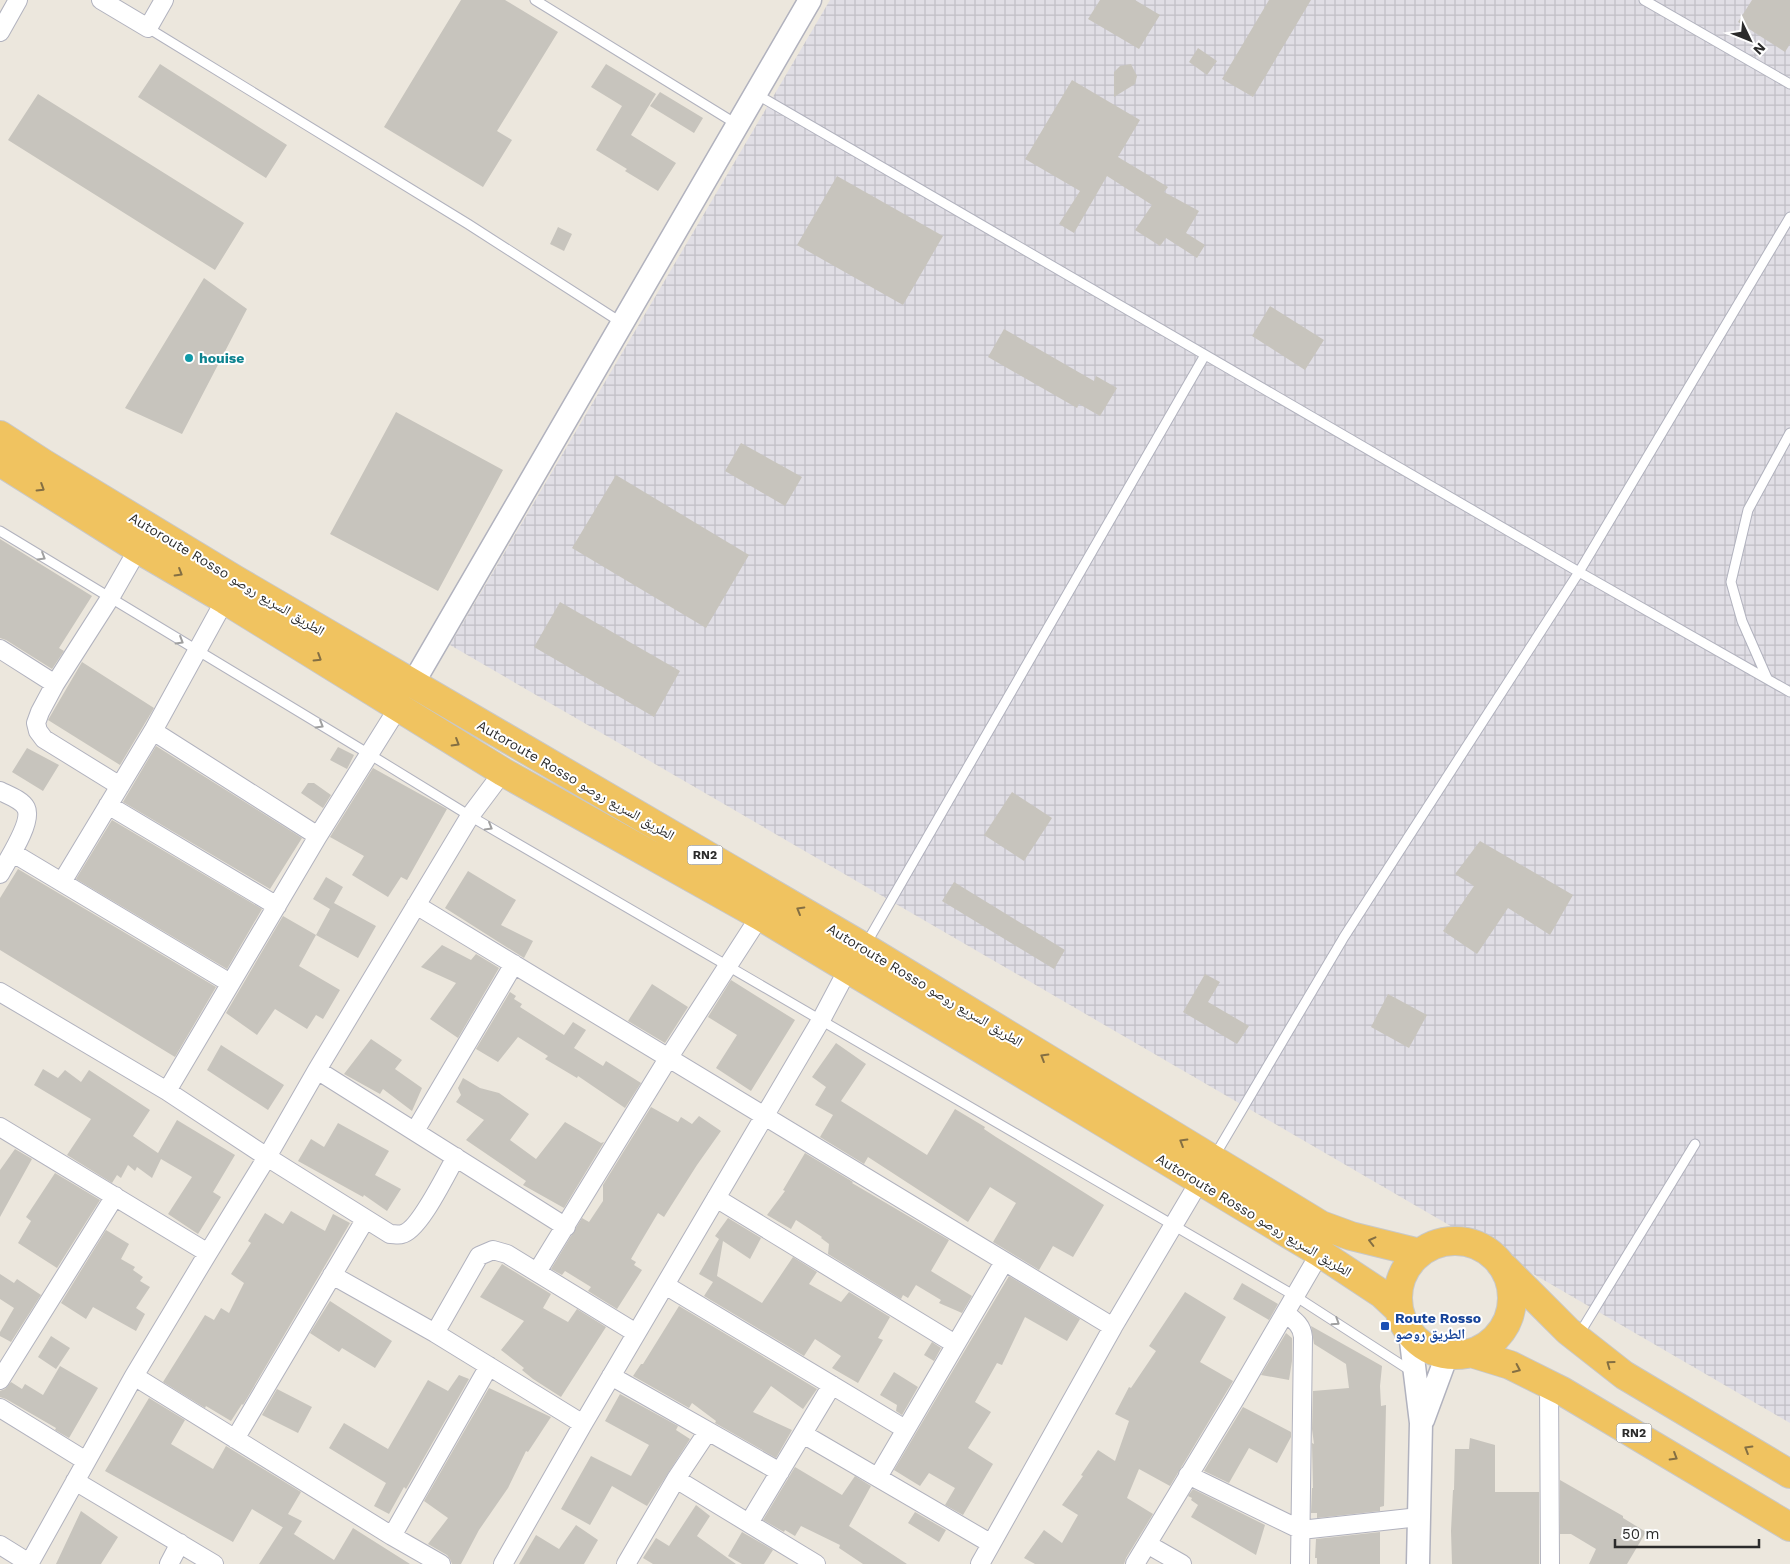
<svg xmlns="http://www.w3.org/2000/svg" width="1790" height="1564" font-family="'Work Sans','Noto Naskh Arabic',sans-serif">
	<defs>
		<pattern id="industrial-grid" width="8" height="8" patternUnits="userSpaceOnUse" patternTransform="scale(1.25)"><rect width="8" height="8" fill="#e0dee5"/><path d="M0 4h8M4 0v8" fill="none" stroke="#c0bfc5"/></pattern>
	</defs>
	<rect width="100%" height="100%" fill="#ece7dd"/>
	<path fill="url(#industrial-grid)" d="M830 0H1790V1423L450 645Z"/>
	<path fill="#c7c4bd" d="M461 0H505L558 32 497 131 512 140 483 187 384 127Z
		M1100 0H1135L1160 15 1139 49 1088 19Z
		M1269 0H1311L1253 97 1222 79Z
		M1752 0H1790V44L1785 52 1738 22Z
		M1198 48 1217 61 1207 75 1189 62Z
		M160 64 287 145 266 178 138 97Z
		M606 64 656 94 631 135 676 163 658 191 625 171 627 169 596 150 622 106 591 87Z
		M1131 64 1137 76 1135 84 1114 97V72L1120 66Z
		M1072 80 1140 120 1118 157 1168 187 1164 192 1199 211 1186 233 1205 245 1197 258 1166 238 1160 246 1135 230 1152 205 1107 176 1074 233 1059 224 1080 191 1025 159Z
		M660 92 703 118 694 133 650 106Z
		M38 94 244 223 215 270 8 140Z
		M837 176 943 236 903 305 797 245Z
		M558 227 572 234 564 251 550 244Z
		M204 278 247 309 182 434 125 408Z
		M1270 306 1324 340 1305 370 1252 336Z
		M1004 329 1094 381 1096 376 1117 388 1100 416 1079 404 1077 408 988 357Z
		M396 412 503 470 438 591 330 534Z
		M741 443 802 477 785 506 725 471Z
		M616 475 749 555 706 628 572 548Z
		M0 539 92 596 59 648 64 651 52 669 6 640 0 638Z
		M560 602 680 671 654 717 534 647Z
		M82 662 154 708 120 765 48 720Z
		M156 746 302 838 270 889 123 802Z
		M338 747 354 755 347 769 330 760Z
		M27 748 59 765 43 791 12 772Z
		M373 768 447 809 407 880 401 877 388 897 352 875 364 856 330 837Z
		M308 783H314L331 795 323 808 301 793Z
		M1012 792 1052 818 1024 861 984 835Z
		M112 820 262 909 227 969 76 879Z
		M1480 841 1573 895 1550 935 1508 908 1477 954 1443 931 1474 886 1455 874Z
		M18 869 216 987 175 1057 0 950V898Z
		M468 871 516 900 501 925 533 941 524 958 445 908Z
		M326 877 343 887 334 903 376 926 358 958 316 935 330 909 313 899Z
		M954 882 1065 950 1054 969 942 901Z
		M283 916 316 935 299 966 340 990 323 1019 316 1015 307 1029 275 1009 257 1035 226 1013Z
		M442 945 471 960 476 954 499 968 458 1038 430 1019 456 983 421 967Z
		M1205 974 1220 982 1208 1002 1249 1026 1237 1044 1183 1012Z
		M731 980 795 1020 751 1091 716 1068 737 1035 708 1017Z
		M652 984 688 1007 665 1043 628 1021Z
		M510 992 516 996 514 999 522 1004 520 1007 564 1035 573 1022 586 1030 574 1048 603 1066 606 1061 641 1083 625 1108 578 1076 577 1078 545 1059 548 1056 518 1037 498 1062 476 1049Z
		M1388 994 1427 1015 1409 1048 1371 1027Z
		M371 1039 402 1060 395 1069 422 1088 412 1111 383 1089 380 1094 344 1074Z
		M836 1043 866 1064 841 1101 927 1155 955 1109 985 1127 984 1129 996 1137 1104 1205 1073 1257 1053 1246 1039 1270 993 1242 1016 1203 990 1187 968 1222 868 1157 864 1164 820 1137 833 1115 815 1105 826 1087 812 1077Z
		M221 1045 284 1085 268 1110 207 1070Z
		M43 1069 58 1078 65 1070 81 1082 89 1070 150 1110 133 1136 158 1153 177 1120 235 1155 213 1192 221 1197 198 1234 168 1214 192 1177 161 1159 152 1178 137 1167 135 1171 128 1165 121 1178 117 1175 112 1183 67 1155 91 1119 34 1085Z
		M463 1078 480 1088 499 1093 529 1114 510 1140 536 1159 565 1122 601 1143 604 1142 564 1208 523 1185 526 1181 466 1140 484 1120 456 1102 461 1095 458 1088Z
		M651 1107 678 1122 681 1117 692 1124 699 1116 721 1131 697 1165 664 1217 658 1213 639 1245 631 1259 636 1262 634 1265 642 1270 617 1309 588 1291 591 1287 565 1271 562 1275 551 1269 582 1218 589 1222 603 1201V1185Z
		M338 1123 389 1151 375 1175 401 1189 387 1211 364 1195 363 1197 298 1161 311 1139 324 1147Z
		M15 1149 32 1159 0 1217V1170Z
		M805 1153 853 1182 852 1183 949 1240 931 1271 972 1296 962 1313 939 1303 941 1300 916 1285 908 1298 903 1295 901 1299 828 1254 829 1244 821 1238 822 1237 796 1220 791 1229 767 1215 785 1191 783 1190Z
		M55 1173 100 1200 57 1268 18 1243 31 1221 26 1217Z
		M291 1211 325 1231 333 1214 350 1223 243 1405 242 1404 231 1421 206 1406 205 1408 163 1382 205 1315 214 1320 221 1308 229 1313 244 1283 231 1274 251 1243 248 1241 265 1213 283 1224Z
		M728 1218 761 1238 750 1259 723 1241 717 1276 762 1303 793 1257 817 1272 809 1284 841 1302 849 1292 890 1317 878 1338 883 1340 858 1383 832 1368 841 1356 815 1339 804 1356 704 1296 713 1282 699 1274 719 1239 715 1236Z
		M106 1230 129 1244 121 1259 135 1267 133 1270 143 1277 140 1281 150 1287 136 1308 145 1314 136 1331 93 1307 86 1319 61 1303Z
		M502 1264 551 1294 543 1308 568 1322 577 1309 606 1327 561 1397 533 1379 522 1370 524 1368 501 1350 524 1321 480 1297Z
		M0 1274 14 1283 17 1279 41 1295 11 1342 0 1336V1332L14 1308 0 1299Z
		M1009 1276 1080 1319 1067 1341 1025 1317 1002 1365 997 1363 975 1402 991 1412 968 1448 993 1464 963 1515 945 1505 955 1488 929 1473 920 1486 894 1470Z
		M1242 1283 1278 1304 1269 1320 1233 1299Z
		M1185 1292 1226 1317 1200 1362 1233 1381 1170 1486 1139 1469 1127 1498 1153 1514 1126 1558 1124 1564H1035L1024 1558 1044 1530 1062 1543 1078 1515 1062 1505 1083 1476 1081 1475 1098 1450 1115 1461 1129 1421 1115 1414 1129 1387 1131 1388 1156 1351 1149 1346Z
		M330 1301 392 1341 375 1368 342 1348 339 1352 310 1333Z
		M679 1306 817 1389 803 1409 771 1386 753 1412 792 1430 776 1458 715 1423 716 1421 692 1403 689 1408 633 1376 641 1364H643Z
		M1311 1326 1382 1366 1380 1386 1381 1406 1386 1405 1384 1506 1380 1507V1511L1317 1518V1513H1311L1312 1488H1313L1312 1443 1314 1444 1312 1429 1313 1391 1349 1388 1346 1364 1314 1344Z
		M1286 1333 1292 1338V1361L1289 1380 1261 1375Z
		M51 1336 70 1348 56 1369 38 1357Z
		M932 1342 941 1348 934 1361 924 1355Z
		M60 1366 98 1388 69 1438 55 1430 56 1428 6 1399 0 1397V1391L5 1389 11 1382 22 1389 25 1384 43 1395Z
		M894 1372 918 1387 902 1415 896 1411 897 1405 880 1395Z
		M459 1375 469 1379 406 1489 404 1487 389 1514 374 1506 386 1483 329 1448 344 1423 388 1449 428 1380 448 1391Z
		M489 1388 551 1417 528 1452 526 1451 508 1488 479 1530 461 1564H452L450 1559 447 1555 428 1544 448 1518 424 1501Z
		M277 1389 312 1407 298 1433 262 1415Z
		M620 1394 678 1426 676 1430 690 1439 647 1506 612 1486 590 1525 561 1509 591 1456 631 1476 649 1445 605 1421Z
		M149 1398 185 1420 171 1444 213 1469 226 1446 301 1492 288 1514 302 1521 294 1534 252 1509 233 1542 105 1471Z
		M1243 1407 1291 1432V1437L1277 1463 1249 1448 1229 1483 1204 1471Z
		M1470 1438 1495 1445V1492H1539V1564H1452L1451 1531 1453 1490H1454L1455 1449H1469Z
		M795 1467 842 1495 855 1476 871 1486 849 1526 907 1564H863L839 1548 840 1545 801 1526 795 1536 785 1530 784 1532 763 1520Z
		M1560 1480 1623 1516V1518L1646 1532 1627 1564H1589L1596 1549 1571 1534H1560Z
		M1193 1489 1265 1525 1256 1555 1191 1517 1198 1505 1191 1500 1192 1498 1188 1496Z
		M696 1505 710 1516 697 1536 736 1564H653L643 1558 656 1538 669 1546Z
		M81 1511 118 1537 101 1564H56Z
		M915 1512 946 1530 939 1542 908 1523Z
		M576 1525 598 1540 584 1564H519L536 1535 559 1549Z
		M283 1527 334 1560 353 1528 410 1564H259Z
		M742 1532 773 1550 764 1564H742L728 1556Z
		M1380 1532V1564H1317V1558H1315L1316 1539Z"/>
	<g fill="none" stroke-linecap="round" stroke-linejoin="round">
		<g stroke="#b1b2be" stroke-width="11">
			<path id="service" d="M535 0 738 125
				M1644 0 1790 84
				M148 28 468 224 622 323
				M756 94 1579 572 1790 692
				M0 531 369 754 470 816 1295 1296 1411 1371
				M1767 678 1742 621 1731 582 1748 510 1790 433
				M866 944 1205 355
				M1214 1157 1344 937 1579 572 1790 217
				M1578 1336 1695 1144"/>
		</g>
		<g stroke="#b1b2be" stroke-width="20">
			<path id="minor" d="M101 0 148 28 164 0
				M0 32 18 0
				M0 649 55 684
				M153 731 318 836
				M120 786 44 739 38 731 36 723 40 712 55 684 110 598 138 549
				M0 791C8 795 22 800 26 808 33 822 7 861 0 874
				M108 805 277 906
				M13 853 230 983
				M62 882 153 731 225 600
				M416 905 1113 1327
				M0 992 167 1091 267 1157 390 1234C394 1234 399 1235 402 1234 419 1231 446 1174 456 1157
				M317 1070 566 1227
				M167 1091 318 836 398 708
				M0 1127 208 1253
				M415 1131 514 964
				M716 1198 955 1344
				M537 1272 669 1057 760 916
				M332 1275 435 1333 583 1424
				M665 1285 905 1429
				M1285 1313C1294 1320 1302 1325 1303 1337L1300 1564
				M435 1333 479 1256 493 1250 507 1254 636 1333
				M134 1376 392 1536 441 1564
				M611 1376 780 1472
				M0 1380 115 1196
				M1549 1384 1550 1564
				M0 1408 86 1461
				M803 1434 990 1543
				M235 1439 365 1220
				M1188 1475 1301 1530 1419 1517
				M878 1477 1004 1262
				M676 1479 816 1564
				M75 1481 214 1564
				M749 1523 832 1385
				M392 1536 489 1366
				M1147 1544 1182 1564
				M0 1545 29 1563
				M29 1564 134 1376 208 1253 267 1157 317 1070 470 816 503 772
				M169 1564 180 1543
				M503 1564 583 1424 821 1020 848 969
				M626 1564 676 1479 708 1431
				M980 1564 1113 1327 1205 1172
				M1135 1564 1235 1399 1320 1253"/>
		</g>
		<g stroke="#b1b2be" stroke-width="25">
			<path id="tertiary" d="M412 685 810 0
				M1410 1333 1421 1423 1418 1564
				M1423 1420 1447 1355"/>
		</g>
		<g stroke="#c8c8c8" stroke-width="30">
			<path id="trunk" d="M0 435 43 463 236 580 864 947 1321 1225 1351 1236 1420 1253
				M0 462 138 549 225 600 503 772 760 916 1320 1253 1382 1294 1398 1309
				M1398 1298a57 57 0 1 1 114 0a57 57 0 1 1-114 0Z
				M1505 1268 1568 1331 1624 1375 1790 1474
				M1471 1353 1510 1365 1562 1391 1790 1527"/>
		</g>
		<use href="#service" stroke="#fff" stroke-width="9"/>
		<use href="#minor" stroke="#fff" stroke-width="18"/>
		<use href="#tertiary" stroke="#fff" stroke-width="22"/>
		<use href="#trunk" stroke="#f0c360" stroke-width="28"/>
	</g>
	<defs><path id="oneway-chevron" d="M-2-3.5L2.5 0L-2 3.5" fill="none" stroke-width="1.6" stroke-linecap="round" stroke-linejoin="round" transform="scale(1.25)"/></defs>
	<g stroke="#846f43">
		<use href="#oneway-chevron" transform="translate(41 488) rotate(32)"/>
		<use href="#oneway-chevron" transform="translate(179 573) rotate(31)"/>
		<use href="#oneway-chevron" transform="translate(318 658) rotate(32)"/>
		<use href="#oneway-chevron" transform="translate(456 743) rotate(31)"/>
		<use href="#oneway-chevron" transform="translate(800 910) rotate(-150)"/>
		<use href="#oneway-chevron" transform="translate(1044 1057) rotate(-149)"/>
		<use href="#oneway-chevron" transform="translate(1183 1142) rotate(-149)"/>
		<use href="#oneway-chevron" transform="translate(1372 1241) rotate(-166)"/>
		<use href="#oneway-chevron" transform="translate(1610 1364) rotate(-144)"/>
		<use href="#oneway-chevron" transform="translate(1517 1369) rotate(25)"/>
		<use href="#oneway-chevron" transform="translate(1748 1449) rotate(-149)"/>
		<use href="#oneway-chevron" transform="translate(1674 1457) rotate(31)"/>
	</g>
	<g stroke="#a0a0a0">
		<use href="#oneway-chevron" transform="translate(42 557) rotate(31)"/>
		<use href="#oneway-chevron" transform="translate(180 641) rotate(31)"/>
		<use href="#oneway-chevron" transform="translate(320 725) rotate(31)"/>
		<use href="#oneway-chevron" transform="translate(489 827) rotate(30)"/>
		<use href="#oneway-chevron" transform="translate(1336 1322) rotate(33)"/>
	</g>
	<circle fill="#0f9aa8" stroke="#fff" stroke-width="2" cx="189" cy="358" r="5"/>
	<rect fill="#1a4fb4" stroke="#fff" stroke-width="2" x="1380" y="1321" width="10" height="10" rx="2.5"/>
	<g text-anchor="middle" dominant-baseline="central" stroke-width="4" stroke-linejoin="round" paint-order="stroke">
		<g fill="#fff" stroke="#6b6b6b" stroke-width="1">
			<rect x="687.5" y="845.5" width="35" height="19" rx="4"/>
			<rect x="1616.5" y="1423.5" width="35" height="19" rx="4"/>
		</g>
		<g font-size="12" font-weight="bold" fill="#2b2b2b">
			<text x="705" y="855">RN2</text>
			<text x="1634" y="1433">RN2</text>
		</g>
		<g font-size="14" font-weight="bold" fill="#0d838f" stroke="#fff" text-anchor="start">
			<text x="199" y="358">houise</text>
		</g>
		<g font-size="14" fill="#2b2b2b" stroke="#fff">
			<text transform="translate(227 574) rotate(31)">Autoroute Rosso الطريق السريع روصو</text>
			<text transform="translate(576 780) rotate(30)">Autoroute Rosso الطريق السريع روصو</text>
			<text transform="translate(925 985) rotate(31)">Autoroute Rosso الطريق السريع روصو</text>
			<text transform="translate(1254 1215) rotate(31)">Autoroute Rosso الطريق السريع روصو</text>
		</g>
		<g font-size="14" font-weight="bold" fill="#164399" stroke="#fff" text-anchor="start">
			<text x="1395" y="1318">Route Rosso<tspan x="1395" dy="16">الطريق روصو</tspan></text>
		</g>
	</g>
	<g transform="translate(1750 40) rotate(133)" stroke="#ffffff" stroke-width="4" paint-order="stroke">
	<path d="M0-4L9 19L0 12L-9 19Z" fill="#2b2b2b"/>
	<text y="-8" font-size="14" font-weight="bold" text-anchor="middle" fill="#2b2b2b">N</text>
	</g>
	<path d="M1615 1539v8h144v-8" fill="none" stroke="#2b2b2b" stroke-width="2.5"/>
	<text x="1622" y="1539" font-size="15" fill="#2b2b2b" stroke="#ffffff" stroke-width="4" paint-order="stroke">50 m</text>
</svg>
